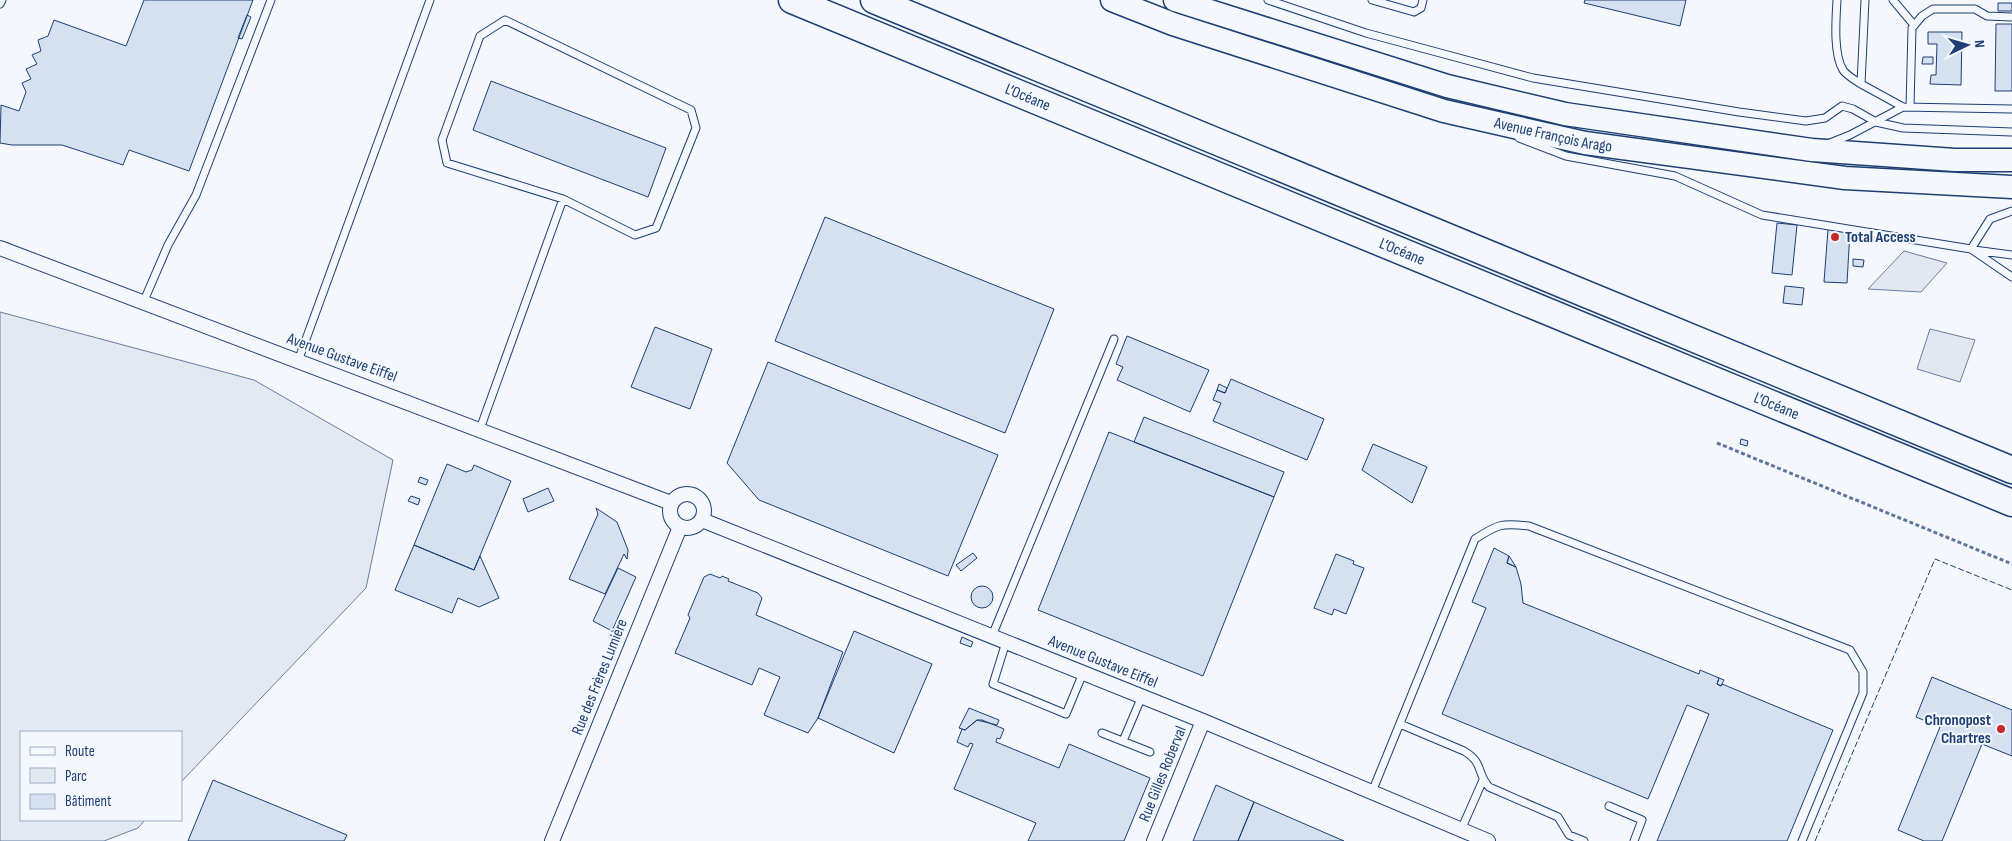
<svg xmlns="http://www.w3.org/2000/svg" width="2012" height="841" font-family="'Sofia Sans Condensed',sans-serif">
	<rect width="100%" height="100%" fill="#f4f7fb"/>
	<path fill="#e3e9f0" stroke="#687fa3" d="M0 312 254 380 393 460 366 588 181 782V732H21V820H145L138 828 104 841H0Z"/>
	<path fill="#e3e8f0" stroke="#687fa3" d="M1904 251 1947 263 1921 292 1868 289Z
		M1930 329 1975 340 1960 382 1917 369Z"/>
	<path fill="#d5e0f0" stroke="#1d3f73" d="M144 0H253L189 171 129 150 123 165 62 145H12L0 143 1 105 19 111 26 92 22 83 31 79 26 69 37 64 32 55 41 51 38 40 48 36 54 20 126 46Z
		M1585 0H1686L1680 26 1584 3Z
		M1998 3H2012V11H1998Z
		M247 15 251 17 242 39 238 38Z
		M1996 24H2012V91H1995Z
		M1928 32H1962L1961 85 1930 84 1931 75H1936L1937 44H1928Z
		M1923 57H1933V64H1922Z
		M491 81 666 148 648 197 473 130Z
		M825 217 1054 309 1005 433 775 341Z
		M1777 223 1797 225 1792 275 1772 273Z
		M1828 229 1850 231 1847 283 1824 282Z
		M1853 259 1864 260 1863 267 1853 266Z
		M1785 286 1804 288 1802 305 1783 303Z
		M655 327 712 349 690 409 631 387Z
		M1127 336 1209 370 1190 412 1117 380 1123 367 1116 364Z
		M768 362 998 455 948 576 759 500 727 463Z
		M1231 379 1324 419 1307 460 1213 421 1221 403 1213 400 1217 390 1225 393Z
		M1219 384 1227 388 1225 393 1217 390Z
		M1144 417 1284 472 1274 497 1134 442Z
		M1109 432 1274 497 1203 676 1038 610Z
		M1741 439 1748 441 1747 446 1740 444Z
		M1373 444 1427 467 1412 503 1362 470Z
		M447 464 466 472 472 470 474 465 511 481 474 570 414 545Z
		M420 477 428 480 426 485 418 482Z
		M548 488 554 501 528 512 523 499Z
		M411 496 420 499 418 505 408 501Z
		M596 508 617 522 628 550 627 559 624 554 605 594 569 579 598 514Z
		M414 545 474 570 480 556 499 598 479 607 458 598 452 613 395 590Z
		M1494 548 1509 556 1507 563 1516 567 1521 584 1523 603 1699 674 1700 670 1719 678 1717 684 1721 686 1722 684 1833 730 1787 841H1657L1709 714 1687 705 1648 799 1442 714 1486 608 1472 602Z
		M973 553 977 558 961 571 956 565Z
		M1336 554 1354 561 1353 564 1364 568 1346 614 1334 609 1332 615 1314 608Z
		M1509 556 1511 559 1516 567 1507 563Z
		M618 568 636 577 612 631 593 621Z
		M710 574 720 578 722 576 729 579 728 581 758 593 762 598 756 615 843 652 818 718 808 733 764 715 780 677 759 668 752 685 675 653 690 618 688 615 704 577Z
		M971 597a11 11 0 1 1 22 0a11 11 0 1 1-22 0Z
		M854 631 932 664 894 753 818 718Z
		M962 637 973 642 971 647 960 643Z
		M1932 677 2012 710V756L1982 744 1942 841H1924L1898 830 1940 727 1916 717Z
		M1719 678 1724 680 1721 686 1717 684Z
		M969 708 999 720 997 725 977 720 965 730 959 728Z
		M977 720H982L1004 729 1000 739 997 738 996 742 1059 768 1069 744 1150 778 1124 841H1028L1036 823 954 789 973 744 970 743 968 747 957 742 962 729 965 730Z
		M213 780 347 835 344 841H188Z
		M1216 785 1254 802 1238 841H1193Z
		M1254 802 1344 841H1238Z"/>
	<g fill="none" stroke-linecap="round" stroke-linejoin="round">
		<g stroke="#1d3f73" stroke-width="9">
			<path id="service" d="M1268 0 1366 33 1533 78 1739 112 1806 121 1825 118 1842 106 1853 109 1876 122 1903 128 2012 132
				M1372 0 1414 12 1421 8 1423 0
				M1837 0C1836 18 1833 54 1843 70 1846 75 1855 80 1861 84
				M1865 0 1861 84 1903 107 2012 109
				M1893 0 1914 25
				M0 4 2 0
				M1910 107 1912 28 1922 16 1933 9H1975L1987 16 2012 17
				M1519 138 1566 156 1675 176 1762 215 1971 249 1990 219 2012 211
				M1830 143 1850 135 1903 107
				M1971 249 2012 277
				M1974 250 2012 255
				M143 303 168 245 196 195 271 0
				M298 361 430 0
				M480 429 563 199 635 235 656 228 696 128 691 110 505 20 480 36 442 140 447 163 563 199
				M992 636 1114 339
				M1006 642 993 684 1066 714 1083 673
				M1400 724 1464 751C1484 763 1476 772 1489 787L1558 817 1569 835 1584 841
				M1102 733 1150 752
				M1123 741 1142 696
				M1372 792 1475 539C1498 524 1501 523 1529 526L1850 650 1863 672V693L1802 841
				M1609 806 1642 820 1634 841
				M1461 830 1483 780"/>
		</g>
		<g stroke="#1d3f73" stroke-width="16">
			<path id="minor" d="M0 248 671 503
				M670 511a17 17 0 1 1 34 0a17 17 0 1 1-34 0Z
				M702 520 1203 721 1488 841
				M552 841 680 527
				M1154 841 1203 721"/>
		</g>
		<g stroke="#1d3f73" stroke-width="25">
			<g id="primary">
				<path id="s1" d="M1112 0 1173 24 1444 111 1585 143 1845 178 2012 187"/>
				<path d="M1175 0 1447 86 1565 114 1812 150 1955 160H2012"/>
			</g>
		</g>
		<g stroke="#1d3f73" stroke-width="29">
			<g id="motorway">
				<path id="s2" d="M792 0 2012 503"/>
				<path d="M874 0 2012 470"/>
			</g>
		</g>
		<path stroke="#5e769c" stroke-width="3" stroke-dasharray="4 2.5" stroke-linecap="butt" d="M1717 443 2012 564"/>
		<use href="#service" stroke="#f4f7fb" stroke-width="7"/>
		<use href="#minor" stroke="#f4f7fb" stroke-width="14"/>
		<use href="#primary" stroke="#f4f7fb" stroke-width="22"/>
		<use href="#motorway" stroke="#f4f7fb" stroke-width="26"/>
		<path stroke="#1d3f73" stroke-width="1" stroke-dasharray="6 2.5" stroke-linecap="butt" d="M1815 841 1935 559 2012 590"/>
	</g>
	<g fill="#c62828" stroke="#f4f7fb" stroke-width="2">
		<circle cx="1835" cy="237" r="5"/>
		<circle cx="2001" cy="729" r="5"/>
	</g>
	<g text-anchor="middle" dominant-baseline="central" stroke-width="4" stroke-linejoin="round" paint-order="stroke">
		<g font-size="16" fill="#1d3f73" stroke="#f4f7fb">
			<text stroke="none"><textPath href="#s2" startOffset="255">L’Océane</textPath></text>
			<text stroke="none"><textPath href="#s1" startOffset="462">Avenue François Arago</textPath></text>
			<text stroke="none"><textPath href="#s2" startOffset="660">L’Océane</textPath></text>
			<text transform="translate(342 358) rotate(20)">Avenue Gustave Eiffel</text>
			<text stroke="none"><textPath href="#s2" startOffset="1065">L’Océane</textPath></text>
			<text transform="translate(1103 662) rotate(22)">Avenue Gustave Eiffel</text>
			<text transform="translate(600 677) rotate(-68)">Rue des Frères Lumière</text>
			<text transform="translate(1163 774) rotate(-68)">Rue Gilles Roberval</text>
		</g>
		<g font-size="16" font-weight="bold" fill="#1d3f73" stroke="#f4f7fb" text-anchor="start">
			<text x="1845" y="237">Total Access</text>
			<text x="1991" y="720" text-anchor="end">Chronopost<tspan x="1991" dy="18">Chartres</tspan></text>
		</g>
	</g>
	<rect x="20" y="731" width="162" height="90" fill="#f4f7fb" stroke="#9eadc5"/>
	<rect x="30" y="747" width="25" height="8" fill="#f4f7fb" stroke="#9eadc5"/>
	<text x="65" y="756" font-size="15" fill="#1d3f73">Route</text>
	<rect x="30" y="768" width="25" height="15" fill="#e3e9f0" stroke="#9eadc5"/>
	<text x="65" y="781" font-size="15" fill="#1d3f73">Parc</text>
	<rect x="30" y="794" width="25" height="15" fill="#d5e0f0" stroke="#9eadc5"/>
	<text x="65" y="806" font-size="15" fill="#1d3f73">Bâtiment</text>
	<g transform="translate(1967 45) rotate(85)" stroke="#f4f7fb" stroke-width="4" paint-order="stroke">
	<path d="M0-4L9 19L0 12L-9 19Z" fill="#1d3f73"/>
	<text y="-8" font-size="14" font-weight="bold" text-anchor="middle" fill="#1d3f73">N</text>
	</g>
</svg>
